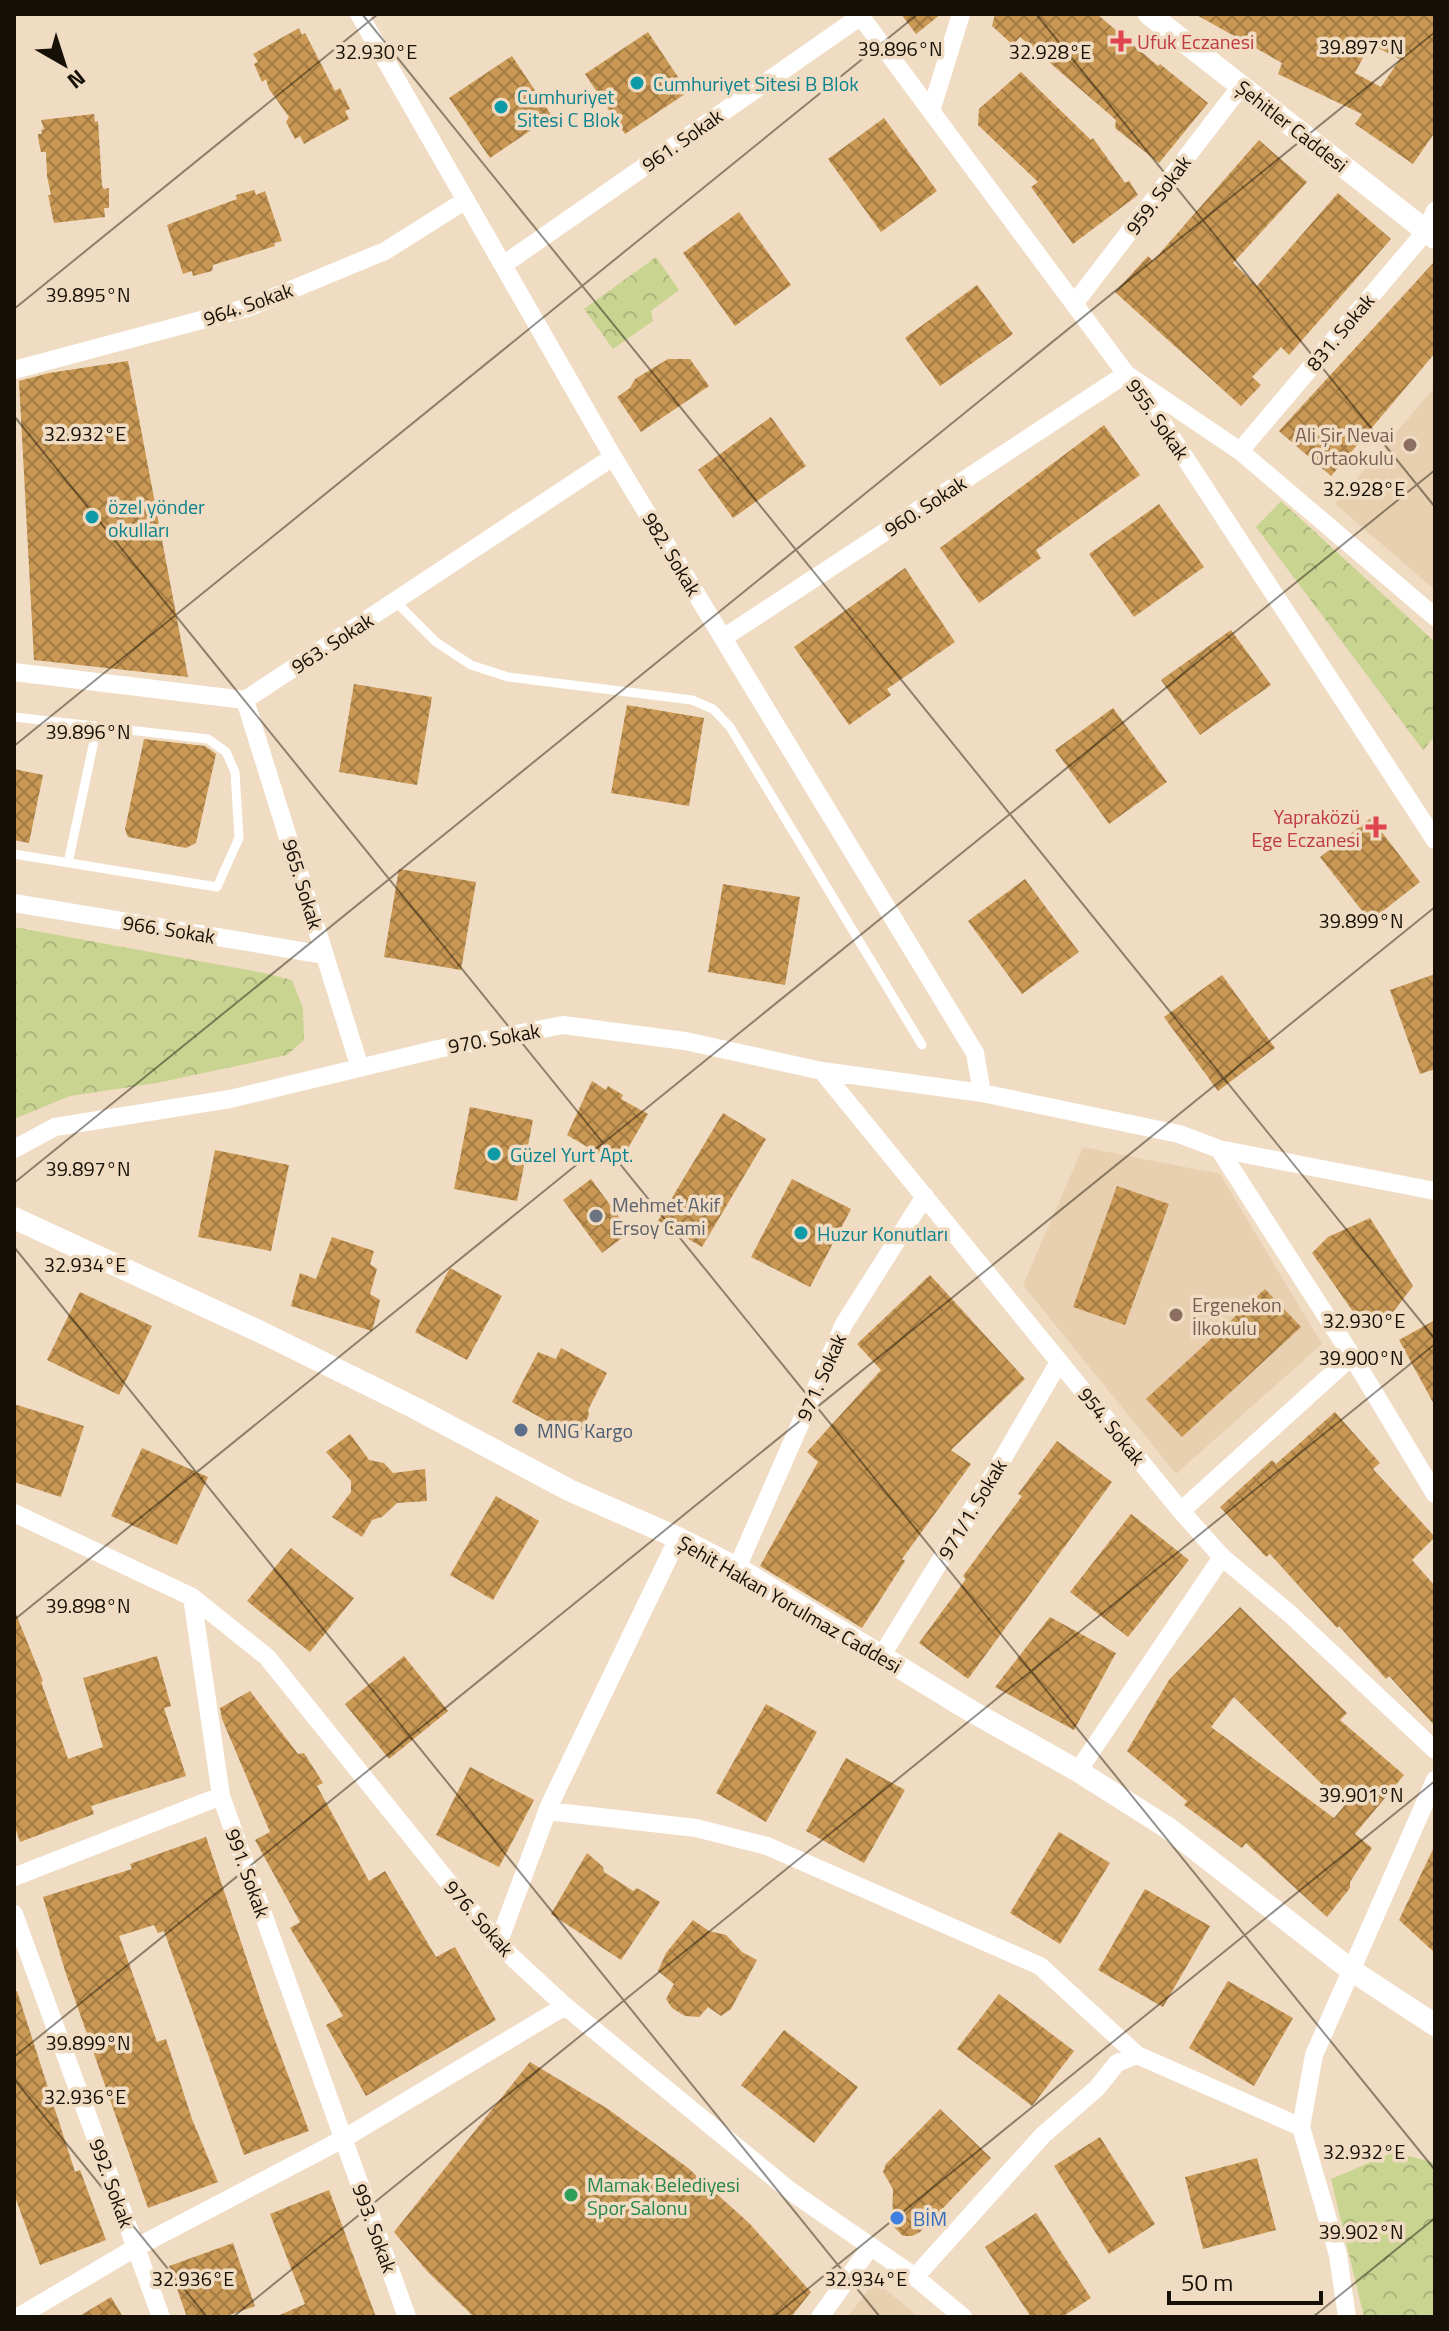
<svg xmlns="http://www.w3.org/2000/svg" width="1449" height="2331" font-family="'Titillium Web',sans-serif">
	<defs>
		<pattern id="forest-crowns" width="20" height="18" patternUnits="userSpaceOnUse" patternTransform="scale(2)"><rect width="20" height="18" fill="#c9d491"/><path d="M2 6a3 3 0 1 1 6 0M12 15a3 3 0 1 1 6 0" fill="none" stroke="#acb57c"/></pattern>
		<pattern id="building-cross-hatch" width="8" height="8" patternUnits="userSpaceOnUse" patternTransform="scale(2)"><rect width="8" height="8" fill="#c99854"/><path d="M0 0l8 8M0 8l8-8" fill="none" stroke="#a27b44"/></pattern>
	</defs>
	<rect width="100%" height="100%" fill="#f0dcc2"/>
	<path fill="#e8cfb0" d="M1435 387V590L1335 504Z
		M1083 1147 1220 1174 1322 1344 1176 1474 1023 1285Z
		M875 2281 919 2317H848Z"/>
	<path fill="url(#forest-crowns)" d="M656 257 679 290 651 311 653 321 613 349 584 309Z
		M1281 501 1435 642V736L1423 750 1256 527Z
		M14 927 264 973 292 980 303 1008 304 1040 287 1055 157 1083 70 1096 14 1119Z
		M1394 2152 1435 2163V2317H1364L1331 2179Z"/>
	<path fill="url(#building-cross-hatch)" fill-rule="evenodd" d="M901 14H941L916 34Z
		M995 14H1097L1158 66 1160 64 1208 103 1159 163 1115 128 1116 120 1020 37 1013 45 992 26Z
		M1195 14H1435V132L1413 164 1355 124 1362 114 1278 74 1282 63ZM1370 44 1400 59 1381 87 1355 73Z
		M299 28 302 35 305 33 335 91 340 88 350 109 345 111 349 119 304 144 300 136 295 139 286 122 289 117 269 89 266 79 262 82 254 64 258 62 253 54Z
		M648 32 688 92 625 134 585 74Z
		M512 56 552 116 490 158 449 98Z
		M1021 72 1091 140 1093 138 1125 183 1129 181 1138 195 1073 244 1031 187 1038 182 978 125 979 109Z
		M94 114 95 122 98 121 102 186 104 189 109 188V208H104L105 217 54 223 48 195H51L47 176 46 152H41L39 143 38 134H42L41 130 44 129 41 120Z
		M884 118 937 191 881 232 828 159Z
		M1259 140 1307 182 1233 263 1257 286 1338 193 1391 239 1289 355 1281 347 1252 377 1261 385 1241 406 1115 292 1148 256 1153 261Z
		M254 190 256 195 265 191 282 241 274 243 275 246 213 265 212 271 193 276 192 271 183 274 167 225 237 199 236 195Z
		M739 212 791 285 735 326 683 253Z
		M1435 261V353L1331 476 1279 431Z
		M977 285 1013 334 940 386 905 338Z
		M668 359H690L709 386 641 432 617 397 630 388 635 379Z
		M128 361 188 677 34 660 19 381 49 373Z
		M771 417 806 466 733 518 698 470Z
		M1104 425 1140 475 1036 550 1041 558 979 603 940 548Z
		M1159 504 1204 567 1134 617 1089 554Z
		M905 568 955 642 887 689 891 695 849 725 794 647Z
		M1231 630 1271 685 1200 735 1161 680Z
		M354 684 432 697 417 785 339 772Z
		M627 705 704 718 689 806 611 793Z
		M1113 708 1167 782 1109 824 1055 750Z
		M144 739 205 746 216 754 196 843 186 848 128 837 125 829Z
		M14 769 43 775 29 843 14 840Z
		M1371 818 1420 882 1370 921 1320 857Z
		M399 869 476 882 461 970 384 957Z
		M1025 879 1079 952 1022 994 968 921Z
		M723 884 800 897 785 985 708 972Z
		M1435 974V1069L1420 1074 1390 990Z
		M1222 975 1275 1048 1218 1091 1164 1017Z
		M592 1081 606 1090 608 1086 623 1095 621 1099 648 1114 618 1165 567 1135Z
		M470 1107 533 1120 517 1201 454 1189Z
		M723 1113 766 1139 702 1247 658 1221Z
		M215 1150 289 1165 271 1251 198 1237Z
		M591 1179 630 1232 602 1253 563 1200Z
		M792 1179 851 1209 810 1287 751 1257Z
		M1117 1186 1169 1204 1125 1325 1073 1307Z
		M1370 1218 1413 1286 1390 1316 1361 1323 1312 1253 1328 1237Z
		M332 1237 374 1251 370 1264 377 1269 370 1294 380 1300 372 1331 291 1306 300 1273 316 1279Z
		M450 1268 502 1296 467 1360 415 1332Z
		M930 1275 1025 1379 951 1450 971 1464 902 1559 905 1561 862 1628 760 1566 818 1462 807 1452 881 1370 857 1344Z
		M1265 1289 1301 1327 1182 1437 1146 1399Z
		M80 1292 152 1326 119 1395 47 1360Z
		M1435 1320V1406L1399 1340Z
		M561 1348 607 1373 588 1410 589 1415 578 1438 512 1402 538 1352 556 1359Z
		M14 1404 84 1426 61 1497 14 1482Z
		M1335 1412 1380 1463 1373 1469 1435 1537 1412 1560 1435 1586V1726L1389 1676 1386 1679 1339 1626 1337 1628 1270 1554 1266 1557 1220 1507 1272 1460 1276 1464Z
		M350 1434 369 1460 384 1463 393 1473 425 1469 427 1501 397 1503 382 1517 372 1520 362 1537 332 1517 351 1492V1481L326 1452Z
		M1057 1441 1112 1482 968 1679 919 1643 966 1579 963 1576 1022 1496 1018 1494Z
		M142 1448 208 1477 177 1545 111 1516Z
		M496 1496 539 1521 493 1600 450 1575Z
		M1131 1514 1189 1560 1128 1637 1070 1592Z
		M291 1548 354 1598 310 1652 247 1601Z
		M1240 1607 1347 1713 1340 1720 1404 1775 1355 1834 1372 1848 1350 1882V1888L1327 1917 1246 1843 1242 1848 1184 1805 1187 1801 1127 1751 1169 1680ZM1234 1697 1344 1806 1334 1818 1211 1727Z
		M14 1609 43 1681 41 1682 68 1759 103 1747 83 1678 157 1656 171 1706 164 1708 186 1776 91 1806 94 1814 20 1842 14 1824Z
		M1050 1617 1116 1653 1074 1730 995 1687Z
		M404 1656 448 1711 389 1759 345 1704Z
		M250 1691 298 1754 304 1753 323 1783 317 1786 369 1881 385 1871 436 1957 455 1947 496 2020 366 2096 326 2025 343 2016 290 1928 300 1922 255 1840 270 1832 222 1719 220 1708Z
		M766 1704 817 1732 766 1822 716 1793Z
		M846 1758 905 1790 864 1863 806 1831Z
		M470 1767 534 1800 499 1867 436 1835Z
		M1059 1832 1110 1863 1060 1944 1010 1913Z
		M206 1837 264 2011 309 2131 244 2155 164 1931 158 1933 154 1925 119 1936 157 2042 166 2039 192 2119 218 2182 148 2208 66 1974 43 1897 132 1869 130 1864Z
		M1435 1845V1953L1399 1920Z
		M587 1853 603 1867 604 1872 633 1891 637 1888 660 1902 621 1960 551 1914Z
		M1145 1889 1210 1926 1163 2007 1098 1970Z
		M693 1920 709 1931 726 1935 742 1952 757 1960 731 2009 721 2016 708 2007 699 2017 685 2016 672 2008 666 1999 674 1984 658 1971 666 1953Z
		M1228 1981 1293 2018 1254 2086 1189 2048Z
		M17 1991 75 2172 80 2170 106 2240 40 2265 14 2194V1992Z
		M999 1994 1074 2051 1032 2106 957 2049Z
		M784 2030 858 2087 814 2143 741 2085Z
		M530 2062 608 2109 688 2168 749 2223 811 2292 791 2317H474L427 2271 394 2232Z
		M940 2109 991 2158 920 2232 912 2236H903L892 2225 893 2189 883 2172 886 2164Z
		M1100 2137 1155 2224 1109 2254 1054 2166Z
		M1257 2158 1276 2230 1203 2249 1185 2177Z
		M329 2190 376 2317H275L305 2304 270 2214Z
		M1036 2213 1091 2298 1062 2317H1031L985 2247Z
		M233 2243 255 2306 224 2317H187L169 2266Z
		M111 2297 123 2317H78Z"/>
	<g fill="none" stroke-linecap="round" stroke-linejoin="round">
		<path stroke="#fff" stroke-width="9" d="M395 601 436 642 471 665 508 677 692 700 713 709 730 727 922 1045
			M14 717 208 739 226 752 235 772 239 838 217 887 14 854
			M68 863 97 727"/>
		<path stroke="#fff" stroke-width="18" d="M359 14 613 457 975 1053 982 1093
			M859 14 1161 421 1435 840
			M931 111 961 14
			M503 265 861 16
			M1074 304 1241 86
			M14 370 250 307 385 251 466 200
			M1240 451 1426 231 1435 211
			M723 638 1126 374 1240 451 1435 617
			M14 672 245 700 613 457
			M245 700 360 1068
			M14 903 325 955
			M822 1071 1181 1511 1222 1557 1290 1614 1435 1750
			M14 1149 55 1127 230 1099 438 1049 563 1025 685 1041 822 1071 982 1093 1179 1134 1219 1149 1435 1191
			M1219 1149 1352 1356 1435 1494
			M1181 1511 1352 1356
			M14 1513 192 1597 267 1657 498 1944 565 2006 789 2190 915 2277 963 2317
			M737 1568 844 1324 925 1196
			M192 1597 221 1796 407 2317
			M882 1655 995 1472 1059 1362
			M1078 1771 1222 1557
			M547 1811 696 1828 767 1846 1040 1966 1137 2055
			M14 1877 221 1796
			M14 1914 161 2317
			M498 1944 550 1804 678 1538
			M1301 2127 1338 2255 1347 2317
			M915 2277 1043 2135 1097 2088 1117 2063 1137 2055 1301 2127 1314 2055 1435 1780
			M18 2317 135 2248 343 2139 565 2006
			M820 2317 871 2246"/>
		<path stroke="#fff" stroke-width="22" d="M1149 14 1435 238
			M14 1218 267 1335 415 1408 569 1490 678 1538 737 1568 971 1711 1078 1771 1168 1828 1351 1970 1435 2025"/>
	</g>
	<path fill="none" stroke="#171007" stroke-width="2" stroke-opacity="0.45" d="M362 14 1435 1339M1036 14 1435 507M14 309 378 14M14 416 1435 2170M14 746 918 14M14 1183 1435 32M14 1247 880 2317M14 1620 1435 470M14 2057 1435 907M14 2079 207 2317M233 2317 1435 1344M773 2317 1435 1781M1313 2317 1435 2218"/>
	<g fill="#e0444e" stroke="#f0dcc2" stroke-width="3">
		<path d="M1117 29h8v8h8v8h-8v8h-8v-8h-8v-8h8z"/>
		<path d="M1372 815h8v8h8v8h-8v8h-8v-8h-8v-8h8z"/>
	</g>
	<g fill="#0f9aa8" stroke="#f0dcc2" stroke-width="3">
		<circle cx="637" cy="83" r="8"/>
		<circle cx="501" cy="107" r="8"/>
		<circle cx="92" cy="517" r="8"/>
		<circle cx="494" cy="1154" r="8"/>
		<circle cx="801" cy="1233" r="8"/>
	</g>
	<g fill="#8d6e63" stroke="#f0dcc2" stroke-width="3">
		<circle cx="1410" cy="445" r="8"/>
		<circle cx="1176" cy="1315" r="8"/>
	</g>
	<circle fill="#6b7280" stroke="#f0dcc2" stroke-width="3" cx="596" cy="1216" r="8"/>
	<circle fill="#5c6f8a" stroke="#f0dcc2" stroke-width="3" cx="521" cy="1430" r="8"/>
	<circle fill="#2e9e5b" stroke="#f0dcc2" stroke-width="3" cx="571" cy="2195" r="8"/>
	<circle fill="#3f7fe0" stroke="#f0dcc2" stroke-width="3" cx="897" cy="2218" r="8"/>
	<g text-anchor="middle" dominant-baseline="central" stroke-width="7" stroke-linejoin="round" paint-order="stroke">
		<g font-size="20" fill="#be3a42" stroke="#f0dcc2" text-anchor="start">
			<text x="1137" y="41">Ufuk Eczanesi</text>
			<text x="1360" y="816" text-anchor="end">Yapraközü<tspan x="1360" dy="23">Ege Eczanesi</tspan></text>
		</g>
		<g font-size="20" fill="#0d838f" stroke="#f0dcc2" text-anchor="start">
			<text x="653" y="83">Cumhuriyet Sitesi B Blok</text>
			<text x="517" y="96">Cumhuriyet<tspan x="517" dy="23">Sitesi C Blok</tspan></text>
			<text x="108" y="506">özel yönder<tspan x="108" dy="23">okulları</tspan></text>
			<text x="510" y="1154">Güzel Yurt Apt.</text>
			<text x="817" y="1233">Huzur Konutları</text>
		</g>
		<g font-size="20" fill="#171007" stroke="#f0dcc2">
			<text transform="translate(1292 126) rotate(38)">Şehitler Caddesi</text>
			<text transform="translate(682 140) rotate(-35)">961. Sokak</text>
			<text transform="translate(1158 195) rotate(-53)">959. Sokak</text>
			<text transform="translate(248 304) rotate(-19)">964. Sokak</text>
			<text transform="translate(1340 332) rotate(-50)">831. Sokak</text>
			<text transform="translate(1158 419) rotate(55)">955. Sokak</text>
			<text transform="translate(925 506) rotate(-33)">960. Sokak</text>
			<text transform="translate(672 554) rotate(59)">982. Sokak</text>
			<text transform="translate(332 643) rotate(-33)">963. Sokak</text>
			<text transform="translate(303 884) rotate(73)">965. Sokak</text>
			<text transform="translate(169 929) rotate(9)">966. Sokak</text>
			<text transform="translate(494 1038) rotate(-10)">970. Sokak</text>
			<text transform="translate(821 1377) rotate(-66)">971. Sokak</text>
			<text transform="translate(1112 1426) rotate(51)">954. Sokak</text>
			<text transform="translate(972 1509) rotate(-59)">971/1. Sokak</text>
			<text transform="translate(790 1604) rotate(30)">Şehit Hakan Yorulmaz Caddesi</text>
			<text transform="translate(248 1873) rotate(70)">991. Sokak</text>
			<text transform="translate(479 1918) rotate(49)">976. Sokak</text>
			<text transform="translate(112 2183) rotate(70)">992. Sokak</text>
			<text transform="translate(375 2228) rotate(70)">993. Sokak</text>
		</g>
		<g font-size="20" fill="#785e54" stroke="#f0dcc2" text-anchor="end">
			<text x="1394" y="434">Ali Şir Nevai<tspan x="1394" dy="23">Ortaokulu</tspan></text>
			<text x="1192" y="1304" text-anchor="start">Ergenekon<tspan x="1192" dy="23">İlkokulu</tspan></text>
		</g>
		<g font-size="20" fill="#5b616d" stroke="#f0dcc2" text-anchor="start">
			<text x="612" y="1204">Mehmet Akif<tspan x="612" dy="23">Ersoy Cami</tspan></text>
		</g>
		<g font-size="20" fill="#4e5e75" stroke="#f0dcc2" text-anchor="start">
			<text x="537" y="1430">MNG Kargo</text>
		</g>
		<g font-size="20" fill="#27864d" stroke="#f0dcc2" text-anchor="start">
			<text x="587" y="2184">Mamak Belediyesi<tspan x="587" dy="23">Spor Salonu</tspan></text>
		</g>
		<g font-size="20" fill="#366cbe" stroke="#f0dcc2" text-anchor="start">
			<text x="913" y="2218">BİM</text>
		</g>
	</g>
	<g font-size="20" text-anchor="middle" fill="#171007" stroke="#f0dcc2" stroke-width="7" stroke-linejoin="round" paint-order="stroke">
		<text x="1361" y="54">39.897°N</text>
		<text x="900" y="56">39.896°N</text>
		<text x="376" y="59">32.930°E</text>
		<text x="1050" y="59">32.928°E</text>
		<text x="88" y="302">39.895°N</text>
		<text x="85" y="441">32.932°E</text>
		<text x="1364" y="496">32.928°E</text>
		<text x="88" y="739">39.896°N</text>
		<text x="1361" y="928">39.899°N</text>
		<text x="88" y="1176">39.897°N</text>
		<text x="85" y="1272">32.934°E</text>
		<text x="1364" y="1328">32.930°E</text>
		<text x="1361" y="1365">39.900°N</text>
		<text x="88" y="1613">39.898°N</text>
		<text x="1361" y="1802">39.901°N</text>
		<text x="88" y="2050">39.899°N</text>
		<text x="85" y="2104">32.936°E</text>
		<text x="1364" y="2159">32.932°E</text>
		<text x="1361" y="2239">39.902°N</text>
		<text x="193" y="2286">32.936°E</text>
		<text x="866" y="2286">32.934°E</text>
	</g>
	<rect width="1449" height="2331" fill="none" stroke="#171007" stroke-width="32"/>
	<g transform="translate(64 64) rotate(141)" stroke="#f0dcc2" stroke-width="6" paint-order="stroke">
	<path d="M0-6L14 30L0 20L-14 30Z" fill="#171007"/>
	<text y="-12" font-size="22" font-weight="bold" text-anchor="middle" fill="#171007">N</text>
	</g>
	<path d="M1169 2291v12h152v-12" fill="none" stroke="#171007" stroke-width="4"/>
	<text x="1181" y="2291" font-size="24" fill="#171007" stroke="#f0dcc2" stroke-width="6" paint-order="stroke">50 m</text>
</svg>
